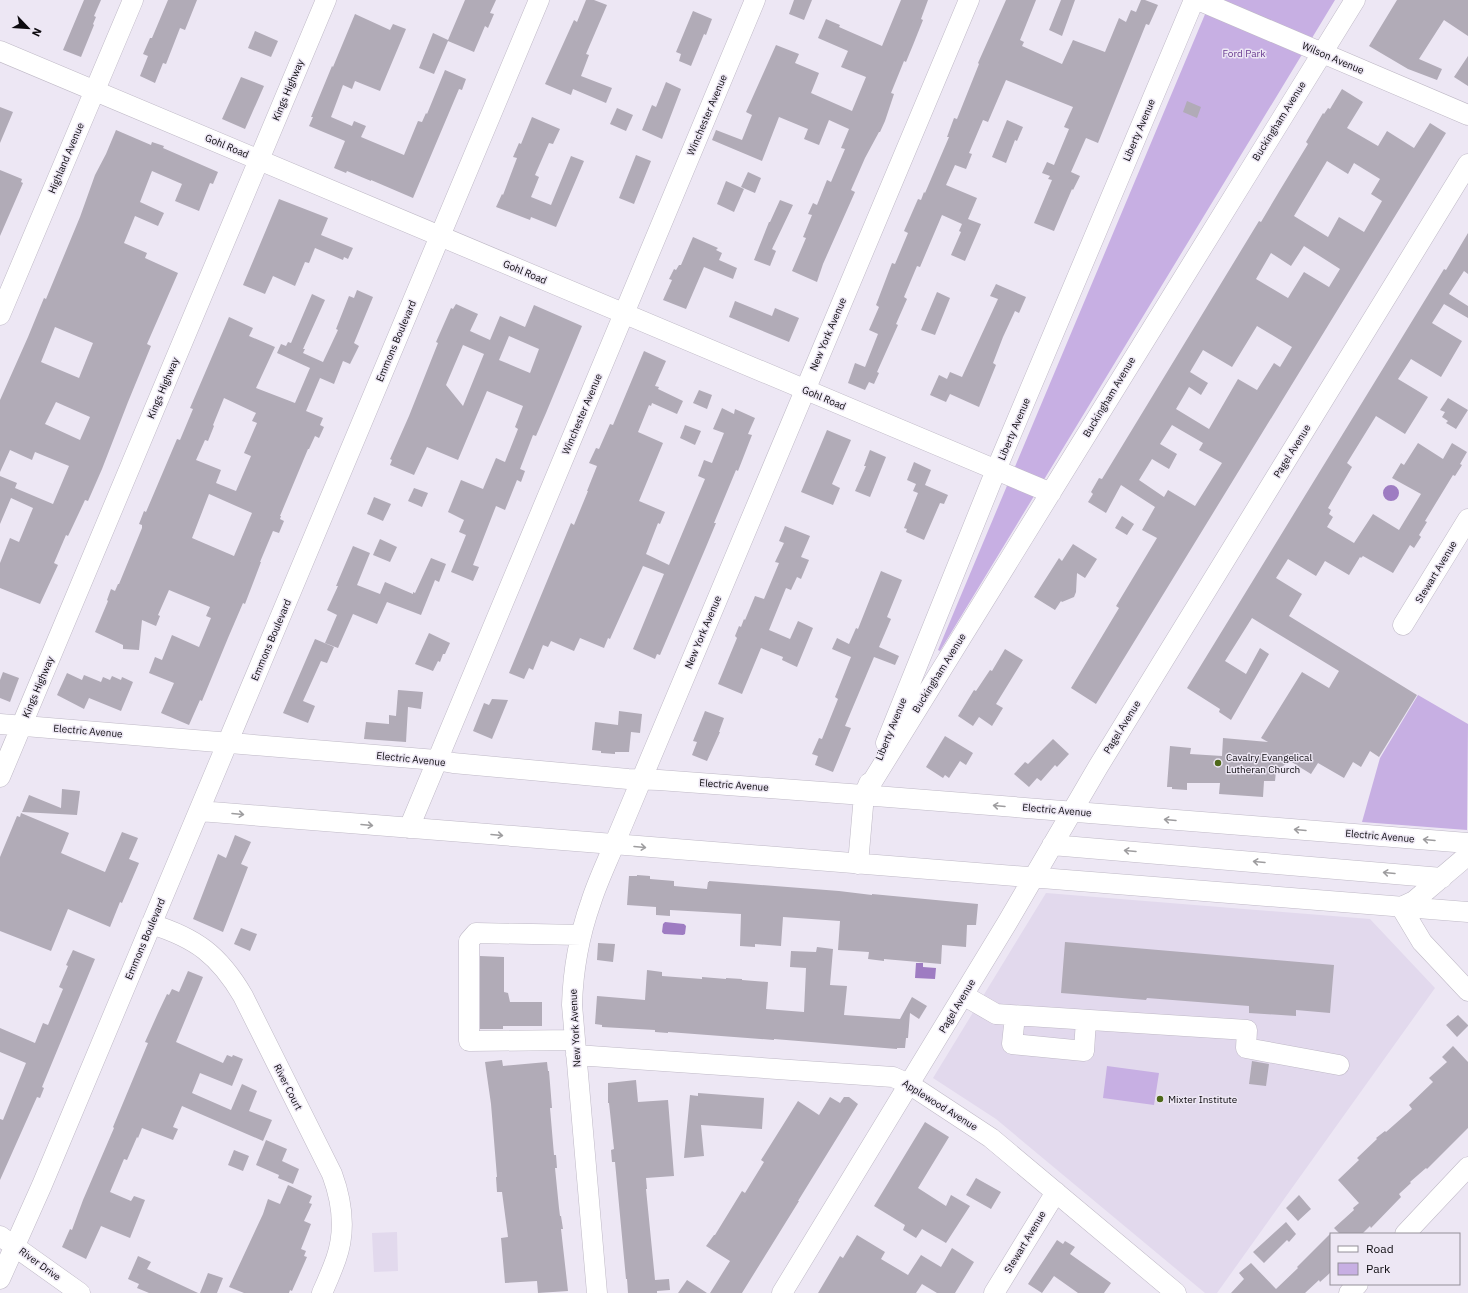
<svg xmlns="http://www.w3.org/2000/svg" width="1468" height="1293" font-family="'IBM Plex Sans',sans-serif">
	<rect width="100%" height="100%" fill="#ede7f4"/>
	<path fill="#e2d9ed" d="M1046 893 1370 919 1435 988 1217 1293H1205L996 1119 933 1078Z
		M397 1232 398 1271 374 1272 372 1233Z"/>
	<path fill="#c7afe3" d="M1211 0H1335L940 651 938 650Z
		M1418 695 1468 724 1467 830 1362 822 1380 758Z
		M1107 1066 1159 1073 1154 1105 1103 1098Z"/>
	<path fill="#9e7cc2" d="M1383 493a8 8 0 1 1 16 0a8 8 0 1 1-16 0Z
		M665 922 684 924 686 926 685 934 683 935 664 934 662 932 663 924Z
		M916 963H923V967L936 968 935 979 915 978Z"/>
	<path fill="#b1abb7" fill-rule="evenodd" d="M84 0H101L94 16 96 17 93 24 94 25 81 57 63 50Z
		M168 0H197L185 30 180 28 166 64 163 63 155 83 140 76 148 56 143 54 150 38H152Z
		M465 0H496L490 13 494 14 488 28 485 26 474 52 448 41 434 74 419 68 433 33 448 40Z
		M586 0H594L607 5 586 54 589 55 581 76 612 88 606 103 573 89 571 95 545 84 574 20 577 22Z
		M794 0H812L804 20 789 14Z
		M901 0H928L921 19 923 20 913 45 906 62 904 61 891 93 894 94 885 121 880 132H879L865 158 851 190 855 192 823 264 817 282 792 271 806 238 803 237 812 215 808 214 813 203 817 205 827 180 831 182 845 149 841 148 849 129 829 120 819 145 804 139 808 129 779 117 762 161 712 140 716 130 742 140 752 115 746 112 776 45 799 54 795 63 819 73 811 93 852 111 866 77 841 67 848 51 818 38 826 19 840 25 839 27 882 46Z
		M1006 0H1036L1020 40 1024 42 1022 46 1062 64 1073 40 1105 52 1119 18 1126 22 1131 10 1136 12 1141 0H1145L1158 5 1149 25 1146 24 1098 143 1086 138 1071 172 1080 176 1073 190 1072 189 1054 231 1034 223 1052 180 1048 179 1050 176 1042 173 1047 162 1054 165 1069 129 1064 127 1073 107 1006 80 988 122 983 120 969 153 972 154 966 169 955 165 946 185 977 198 968 219 981 224 965 261 951 255 961 232 959 231 962 224 942 215 920 267 917 266 904 297 907 299 896 324 898 325 877 372 879 373 874 384 869 382 865 390 848 383 855 363 865 367 878 334 869 330 879 307 876 305 892 263 895 264 908 233 904 231 918 199 921 200 924 192 925 193 949 137H947L954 118 957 119 979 64 978 63Z
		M1061 0H1075L1062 36 1049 30Z
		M1397 0H1468V36L1444 20 1419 59 1442 69 1437 80 1408 69 1369 46Z
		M693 11 712 19 706 35 704 34 691 66 679 61 681 54 676 52Z
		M355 14 390 30 393 24 406 29 380 91 355 81 352 89 343 85 331 117 352 126 354 121 366 126 361 137 404 155 418 121 422 122 426 113 427 114 445 70 466 79 462 90 459 89 413 198 371 180V181L347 171 346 173 334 168 345 141 309 126 313 117H311L332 66 333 67Z
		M255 31 278 41 271 57 248 48Z
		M1468 56V86L1454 77Z
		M241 77 264 86 245 129 222 119Z
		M666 82 681 89 662 139 642 130 652 105 656 107Z
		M1342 89 1363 102 1347 128 1378 146 1387 131 1414 148 1430 123 1446 133 1096 704 1071 688 1119 608 1116 606 1157 538 1142 530 1155 507 1121 485 1106 513 1088 502 1093 494 1091 492 1099 478 1102 479 1259 221 1261 222 1280 190 1308 144 1306 142 1323 113 1324 114 1328 108 1330 109ZM1327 161 1348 174 1354 163 1380 179 1371 194 1382 201 1364 232 1339 217 1328 237 1294 216ZM1304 246 1340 269 1329 287 1304 272 1288 298 1256 279 1271 253 1291 266ZM1257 326 1292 347 1280 367 1274 363 1257 390 1238 379 1209 429 1176 409 1189 387 1201 395 1208 383 1190 372 1203 350 1232 367ZM1172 425 1203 443 1199 450 1222 463 1195 506 1168 490 1164 497 1139 480 1152 459 1169 469 1177 454 1160 444Z
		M1187 101 1201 107 1197 118 1183 112Z
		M0 107 13 112 0 143Z
		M617 108 633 115 626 131 610 124Z
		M532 117 560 129 553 144 549 143 535 175 539 177 531 197 551 205 571 156 584 161 556 227 531 217 530 220 496 207 502 194 503 195 517 158 513 157 519 143 521 144Z
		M1007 120 1023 127 1017 141 1015 140 1006 163 992 157Z
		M116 130 151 145 152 142 164 146 163 148 218 172 213 184 210 183 199 211 175 201 182 184 152 171 140 202 164 213 158 226 135 216 124 243 147 253 145 258 178 273 147 344 151 346 128 402 102 469 88 501 85 500 70 532 68 536 66 535 54 563 58 565 40 604 0 588V563L10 538 19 542 33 508 11 498 0 524V476L17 483 15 488 53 504 69 466 35 452 32 460 10 450 0 472V400L28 337 44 298 46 299 80 217 95 175 106 154ZM55 327 93 343 79 378 41 362ZM56 402 90 417 80 440 45 424Z
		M636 155 651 161 634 204 619 198Z
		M0 170 22 179 21 182 23 183 0 236Z
		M748 172 761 178 755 193 741 187Z
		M726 181 744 189 734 212 717 204Z
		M279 199 328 218 321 235 353 248 348 259 344 257 343 260 315 248 309 263 305 262 295 286 273 276 265 294 243 285Z
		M780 200 793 205 772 249 776 251 770 266 754 260 769 222H770Z
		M1468 233V274L1464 271 1449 294 1468 306V318L1444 304 1432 323 1462 341 1441 377 1411 359 1398 379 1428 397 1405 434 1376 416 1347 463 1352 467 1328 508 1331 510 1329 514 1333 517 1327 527 1354 543 1373 514 1399 530 1421 494 1392 478 1401 463 1404 465 1418 443 1443 459 1452 443 1467 452 1460 464 1462 465 1455 476 1453 475 1425 521 1427 522 1419 535 1421 537 1414 548 1410 545 1393 573 1363 556 1361 558 1360 557 1349 575 1325 561 1316 576 1288 559 1276 578 1302 594 1289 616 1417 695 1379 757 1370 751 1361 767 1353 762 1344 778 1318 763 1311 774 1290 761 1276 771 1275 781H1264L1263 797 1219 794 1220 783H1187V790L1172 789V787H1167L1170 746 1191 748 1190 754 1222 756 1223 738 1268 742 1261 738 1302 672 1329 688 1339 671 1252 618 1225 661 1246 674 1260 648 1269 654 1231 720 1219 712 1220 709 1187 688 1444 269 1446 270Z
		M693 237 718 248 716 250 722 253 719 260 737 268 733 279 704 267 686 309 663 300 672 280 669 279 674 269 676 270 679 265H681Z
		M996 284 1026 297 1019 313 1015 311 1003 337 993 363 996 365 979 407 950 394 946 402 930 395 939 375 947 379 950 372 962 377 998 299 990 296Z
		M357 290 373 297 354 343 359 346 350 364 343 361 334 384 320 378 306 411 323 418 320 425 324 427 319 438 315 436 309 449H308L280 516H281L280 519 284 521 279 533 273 531 260 562H261L245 604 243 603 228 638 202 701 200 700 189 725 161 713 174 683 149 673 155 657 162 660 172 635 199 647 211 618 206 616 210 607 169 590 158 615 160 616 156 626 142 620 139 650 123 649V645L95 632 108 601 107 600 111 589 115 591 118 584H119L142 528V525L139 524 144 511 146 512 177 439 180 440 193 409 190 408 229 317 253 328 249 336 275 347 256 388 295 403 310 368 277 353 281 344 286 346 288 342 291 343 312 294 325 300 303 349H305L303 353 323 362 338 330 336 329 349 296 354 298ZM224 398 256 413 252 421 257 423 244 453 251 456 236 491 216 483 221 470 196 460 205 440 208 441 214 426 213 425ZM209 494 252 513 234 556 192 538Z
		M937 292 950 298 935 335 921 330Z
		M735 301 772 316 775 308 799 318 789 342 729 317Z
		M456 304 478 314 470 331 490 340 500 316 525 327 534 305 582 326 546 413 536 436 533 435 520 469 525 471 521 482 517 480 505 510 496 506 473 565 479 567 473 581 451 572 466 535 459 532 464 520 448 512 461 480 483 489 496 458 505 462 518 429 515 427 523 406 487 391 458 460 427 447 414 475 390 465 392 460 390 459 409 416 438 343 436 342 451 308 453 309ZM509 336 539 349 530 373 499 360ZM463 345 484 354 463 406 446 385Z
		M644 351 666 361 655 386 659 387 658 389 683 401 677 414 652 403 651 406 649 405 638 432 663 443 639 501 665 512 660 524 658 523 646 554 669 565 705 479 698 476 704 460 712 463 724 433 713 429 722 408 734 414 735 409 755 418 748 434 752 435 738 471 736 470 714 523H716L706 547 660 655 657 654 655 659 633 649 664 574 643 566 610 639 608 638 604 648 580 638 574 651 551 641 548 647 543 645 533 670 529 668 524 679 509 673 571 523 574 525 588 491H587L597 466 589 463 596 448 599 449 610 424 613 425Z
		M699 390 712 395 707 409 693 403Z
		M1448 398 1468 410 1456 429 1446 423 1448 421 1442 417 1445 412 1440 410Z
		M685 425 701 431 695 445 680 438Z
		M827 430 851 440 832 484 840 488 833 505 801 492Z
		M870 450 886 457 870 497 855 491 866 466H864Z
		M914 462 931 470 925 485 948 495 944 504 940 503 924 540 906 532 907 529 904 528 918 493 913 491 916 484 907 480Z
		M414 488 428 493 422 507 408 501Z
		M374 497 391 504 383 521 367 514Z
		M1122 516 1134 524 1127 535 1115 528Z
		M785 526 810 536 801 557 809 560 801 579 797 577 791 590 786 588 769 630 790 639 798 621 813 628 797 667 782 660 783 657 761 648 742 694 718 684 737 638 735 636 739 626 741 627 744 619 745 620 755 596 764 599 779 563 775 562 784 543 779 541Z
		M380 539 397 547 390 562 373 555Z
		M1073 544 1097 559 1085 578 1077 573 1076 592 1074 597 1062 602 1061 601 1055 610 1034 597 1059 558 1062 561Z
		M353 546 370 553 357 585 380 594 385 582 413 594V592L415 593 431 558 446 564 439 582 435 580 421 615 387 602 377 624 353 614 338 648 325 643 337 615 327 610 338 586H336Z
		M881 571 902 580 887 617 891 619 879 647 899 656 895 665 874 657 845 726 851 728 833 772 815 765 818 756 812 754 819 738 822 739 838 699 835 697 851 657 832 649 837 638 849 644 856 628 858 629Z
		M429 633 450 643 445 654H443L440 662 438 661 433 671 415 664Z
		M315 639 334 647 327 663 321 661 303 701 315 706 308 723 283 713Z
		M1005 649 1023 660 996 704 1003 708 992 726 979 717 973 726 958 716 974 690 976 691 990 670 992 671Z
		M3 672 19 678 10 702 0 698V680Z
		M67 673 82 680 84 675 101 682 103 677 110 680 112 676 121 680 122 677 133 682 121 711 89 698 84 709 57 695Z
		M398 690 423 692 421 709 408 707 406 742 364 739 366 722 389 724V715L396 716Z
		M492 699 508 700 492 739 473 731 484 703 489 705Z
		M619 711 642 714 640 733 631 732 629 752H615V754L601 753V751L592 750 595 722 618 725Z
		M705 711 724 718 719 732H720L707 761 692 755 697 742 693 741Z
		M945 736 973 753 966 765 960 761 949 778 945 775 943 778 926 767Z
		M1053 739 1069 754 1057 767 1055 765 1041 781 1037 778 1029 787 1014 774 1025 762 1028 764Z
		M62 789 80 791 77 815 22 812 29 795 61 808Z
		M21 813 69 833 61 853 105 872 122 832 138 838 129 859 139 863 122 903 120 902 110 927 68 909 51 951 0 931V857L17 816 20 817Z
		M235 835 251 842 241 864 248 867 223 932 193 919 218 854 226 858Z
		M637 875 650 876V879L674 881V886L707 889 708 882H709V881L839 891 872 895V894L978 904 976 925H967L966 947 942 945 941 964 884 959V961L868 959 869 952 838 950 840 921 783 917 781 946 755 944V947L740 946 741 914 670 910V916L656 915V907L627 905 629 876H637Z
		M241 928 257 934 250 951 234 944Z
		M1065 942 1334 965 1330 1013 1296 1010V1016L1249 1013V1006L1147 998 1146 1000 1061 993Z
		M598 943 615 944 613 962 597 960Z
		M817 947 833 949 830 985 847 986 844 1015 900 1019 912 997 927 1006 919 1019 910 1013 908 1038H906L905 1048H897V1049L774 1039V1040L668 1032V1033L655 1032V1030L602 1027V1025L595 1024 597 996 645 1000 647 970 662 972V976L702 979V977L726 979V978L742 979V980L768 982 766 1009 804 1012 806 968 790 967 791 951 816 952Z
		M73 950 95 959 42 1087 44 1088 40 1098 37 1097 0 1180V1119L3 1120 26 1063 0 1052V1028L35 1043 43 1023 48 1025 63 989 59 987 68 966 66 965Z
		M480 956 504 957V992L508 993 510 1002H542V1026H503V1029H480Z
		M188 971 203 977 176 1042 223 1063 227 1055 232 1057 233 1055 243 1059 232 1086 200 1073 192 1093 231 1110 242 1084 257 1091 249 1111 272 1120 263 1141 182 1106 173 1127 178 1129 173 1140 142 1128 138 1138 137 1137 127 1160 124 1159 110 1192 131 1201 134 1196 145 1200 130 1238 101 1226 86 1259 62 1247 70 1229 72 1230 83 1200 114 1128 113 1127 148 1043 145 1042 158 1013 167 994 169 995 172 989 179 992Z
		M1458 1015 1468 1025V1026L1457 1037 1446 1025Z
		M1453 1046 1468 1062V1128L1427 1169 1426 1168 1410 1182 1411 1183 1399 1194 1401 1197 1371 1228 1370 1226 1362 1234H1340L1334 1228 1354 1210 1353 1208 1359 1203 1338 1180 1359 1160 1357 1158 1377 1139 1376 1138 1385 1131 1386 1132 1412 1109 1409 1105 1433 1082 1429 1078 1447 1062 1442 1057Z
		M502 1060 503 1066 547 1062 548 1071H549L552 1108H550L554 1155H556L557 1168H555L559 1208 560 1216H561L563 1229H561L568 1291 538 1293 537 1281 505 1283 501 1238 508 1237 502 1192H497L496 1177H497L491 1104 485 1062Z
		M1252 1061 1269 1064 1266 1086 1249 1084Z
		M636 1080 638 1102 668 1100 674 1176 646 1178 647 1189H646L655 1280 669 1279 670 1290 657 1291V1293H628L627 1279H626L615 1162H612L611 1150 614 1149 609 1103H608V1083Z
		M698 1093 764 1098 762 1129 701 1125 704 1156 684 1158 690 1095 698 1096Z
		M830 1097 840 1103 844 1097H849L858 1104 798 1201H799L742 1293H710L730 1261 706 1246 714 1235H715L742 1191 745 1193 764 1162 761 1160 798 1101 819 1115Z
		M925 1122 949 1137 918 1188 946 1206 951 1195 970 1206 946 1243 922 1229 916 1238 903 1230 905 1225 874 1206Z
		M266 1140 287 1149 282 1161 299 1169 293 1184 278 1178 279 1175 256 1165Z
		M234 1150 249 1156 243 1171 228 1165Z
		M976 1178 1001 1192 991 1209 966 1195Z
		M288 1185 312 1196 309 1203 312 1204 304 1221 311 1224 301 1249 306 1251 304 1256 307 1257 292 1291 290 1290 289 1293H244L229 1287 263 1214 268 1199 280 1204Z
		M1299 1195 1311 1209 1298 1221 1286 1208Z
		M1286 1222 1296 1234 1289 1242 1287 1240 1264 1263 1253 1252Z
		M1331 1233V1272L1320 1282 1319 1280 1305 1293H1231L1244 1279 1239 1273 1251 1263 1276 1289 1298 1268 1297 1267Z
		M857 1235 885 1252 881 1259 908 1275 921 1255 941 1267 952 1248 974 1262 955 1293H937L922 1284 916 1293H818L840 1256 843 1258Z
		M1057 1240 1063 1244 1065 1241 1075 1247 1070 1254 1111 1283 1104 1293H1078L1054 1276 1042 1293 1028 1284Z
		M138 1256 151 1262 147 1269 198 1293H149L137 1288 139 1284 128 1279Z
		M208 1273 223 1278 217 1293H200Z
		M687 1280 707 1293H678Z"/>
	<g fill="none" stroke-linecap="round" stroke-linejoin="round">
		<g stroke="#bfb9c6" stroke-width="21">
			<path id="minor" d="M1198 0 1468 115
				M0 51 1051 493
				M0 315 133 0
				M1403 625 1468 519
				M0 724 436 760 453 763 628 779 659 780 850 794 1468 843
				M886 743 996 470 1194 0
				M0 777 326 0
				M864 795 1355 0
				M199 811 1468 912
				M409 828 755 0
				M1052 845 1442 878
				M1468 855 1414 901 1401 907 1422 942 1468 991
				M858 864 864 795 869 783
				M151 924C196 938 219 955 243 996L332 1174C342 1201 346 1231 336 1259 332 1270 327 1282 322 1293
				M963 995 996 1014 1247 1030 1246 1048 1339 1065
				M1015 1016 1012 1044 1084 1051 1086 1020
				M575 1040 469 1041V941L476 933 581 935
				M576 1055 893 1077 909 1084 991 1138 1176 1293
				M1405 1234 1468 1167
				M0 1236 80 1293
				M0 1279 42 1185 539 0
				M597 1293 572 1005C573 970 579 936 591 902 597 883 606 864 614 845L969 0
				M782 1293 1007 923 1098 767 1468 164
				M994 1293 1056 1192
				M1349 1293 1358 1284"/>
		</g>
		<use href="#minor" stroke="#fff" stroke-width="20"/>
	</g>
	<defs><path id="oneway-shaft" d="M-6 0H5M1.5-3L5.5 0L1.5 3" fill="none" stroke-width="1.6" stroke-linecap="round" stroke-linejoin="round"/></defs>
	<g stroke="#9e9d9f">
		<use href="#oneway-shaft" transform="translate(999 806) rotate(-175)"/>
		<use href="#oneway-shaft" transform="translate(238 814) rotate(5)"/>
		<use href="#oneway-shaft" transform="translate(1170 820) rotate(-175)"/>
		<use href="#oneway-shaft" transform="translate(367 825) rotate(5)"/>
		<use href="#oneway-shaft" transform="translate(1300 830) rotate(-175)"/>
		<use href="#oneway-shaft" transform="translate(497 835) rotate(5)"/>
		<use href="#oneway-shaft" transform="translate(1429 840) rotate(-175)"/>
		<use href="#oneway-shaft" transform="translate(640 847) rotate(5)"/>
		<use href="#oneway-shaft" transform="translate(1130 851) rotate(-175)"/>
		<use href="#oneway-shaft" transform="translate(1259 862) rotate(-175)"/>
		<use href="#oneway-shaft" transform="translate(1389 873) rotate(-175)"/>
	</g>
	<g fill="#4e6819" stroke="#ede7f4" stroke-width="1.5">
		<circle cx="1218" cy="763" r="4"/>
		<circle cx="1160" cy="1099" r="4"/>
	</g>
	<g text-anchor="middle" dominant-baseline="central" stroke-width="3" stroke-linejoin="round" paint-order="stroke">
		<g font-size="10" fill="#67398f" stroke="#ede7f4">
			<text x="1244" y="53">Ford Park</text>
		</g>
		<g font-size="10" fill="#0d0b0f" stroke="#ede7f4">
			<text transform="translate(1333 58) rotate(23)">Wilson Avenue</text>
			<text transform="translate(288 90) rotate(-67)">Kings Highway</text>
			<text transform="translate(707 115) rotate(-67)">Winchester Avenue</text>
			<text transform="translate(1279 121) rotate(-58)">Buckingham Avenue</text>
			<text transform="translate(1139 130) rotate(-67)">Liberty Avenue</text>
			<text transform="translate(227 146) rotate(23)">Gohl Road</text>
			<text transform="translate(66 158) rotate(-67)">Highland Avenue</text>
			<text transform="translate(525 272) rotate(23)">Gohl Road</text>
			<text transform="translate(828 334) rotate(-67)">New York Avenue</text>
			<text transform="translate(396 341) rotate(-67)">Emmons Boulevard</text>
			<text transform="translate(163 388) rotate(-67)">Kings Highway</text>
			<text transform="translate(1109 397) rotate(-59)">Buckingham Avenue</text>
			<text transform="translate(824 398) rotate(23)">Gohl Road</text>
			<text transform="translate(582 414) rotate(-67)">Winchester Avenue</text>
			<text transform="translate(1014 429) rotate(-67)">Liberty Avenue</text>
			<text transform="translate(1292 451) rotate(-58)">Pagel Avenue</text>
			<text transform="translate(1436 572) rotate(-59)">Stewart Avenue</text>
			<text transform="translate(703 632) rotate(-67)">New York Avenue</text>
			<text transform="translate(271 640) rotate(-67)">Emmons Boulevard</text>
			<text transform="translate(939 673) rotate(-58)">Buckingham Avenue</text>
			<text transform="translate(38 687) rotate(-67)">Kings Highway</text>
			<text transform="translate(1122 727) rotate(-58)">Pagel Avenue</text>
			<text transform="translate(891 729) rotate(-68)">Liberty Avenue</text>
			<text transform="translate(88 731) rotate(5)">Electric Avenue</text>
			<text transform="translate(411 759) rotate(6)">Electric Avenue</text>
			<text transform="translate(734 785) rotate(4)">Electric Avenue</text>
			<text transform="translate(1057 810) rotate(5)">Electric Avenue</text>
			<text transform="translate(1380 836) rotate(5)">Electric Avenue</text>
			<text transform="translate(145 939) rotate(-67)">Emmons Boulevard</text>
			<text transform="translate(957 1006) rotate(-59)">Pagel Avenue</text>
			<text transform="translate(575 1028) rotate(-93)">New York Avenue</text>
			<text transform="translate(288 1087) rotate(63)">River Court</text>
			<text transform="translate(940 1105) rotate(32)">Applewood Avenue</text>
			<text transform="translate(1025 1242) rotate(-59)">Stewart Avenue</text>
			<text transform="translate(40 1264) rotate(36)">River Drive</text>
		</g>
		<g font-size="10" fill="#0d0b0f" stroke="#ede7f4" text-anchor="start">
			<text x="1226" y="757">Cavalry Evangelical<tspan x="1226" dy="12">Lutheran Church</tspan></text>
			<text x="1168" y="1099">Mixter Institute</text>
		</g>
	</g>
	<rect x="1330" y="1233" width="130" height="52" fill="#ede7f4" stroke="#938f98"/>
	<rect x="1338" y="1246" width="20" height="6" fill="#ffffff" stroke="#938f98"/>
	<text x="1366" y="1253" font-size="12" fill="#0d0b0f">Road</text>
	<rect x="1338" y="1263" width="20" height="12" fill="#c7afe3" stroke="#938f98"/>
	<text x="1366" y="1273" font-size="12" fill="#0d0b0f">Park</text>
	<g transform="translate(28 28) rotate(115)" stroke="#ede7f4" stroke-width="3" paint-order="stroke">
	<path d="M0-3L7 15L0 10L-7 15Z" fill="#0d0b0f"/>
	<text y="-6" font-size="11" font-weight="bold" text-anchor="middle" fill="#0d0b0f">N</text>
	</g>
</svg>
